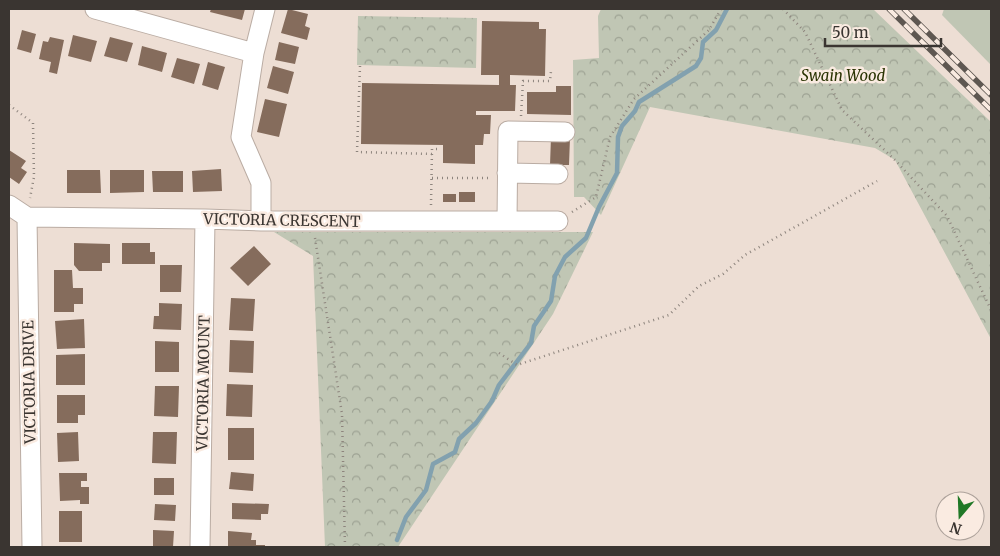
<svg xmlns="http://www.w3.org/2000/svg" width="1000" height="556" font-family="Merriweather,serif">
	<defs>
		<pattern id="forest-crowns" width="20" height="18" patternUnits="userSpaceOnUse" patternTransform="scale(1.25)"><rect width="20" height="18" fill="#c0c6b4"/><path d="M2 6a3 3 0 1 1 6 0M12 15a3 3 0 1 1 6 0" fill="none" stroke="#9da293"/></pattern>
	</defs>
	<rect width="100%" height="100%" fill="#edded4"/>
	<path fill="#c0c6b4" d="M944 9H991V65L942 15Z"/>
	<path fill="url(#forest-crowns)" d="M601 9H873L991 122V339L895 160 875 148 650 107 601 215 584 197H574L573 60 599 58 598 16Z
		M358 16 477 18 476 68 357 65Z
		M274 232H593L553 314 398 547H325L313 256Z"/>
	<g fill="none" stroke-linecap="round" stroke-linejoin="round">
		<path stroke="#82a1af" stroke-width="4.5" d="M397 540 406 517 426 490 433 464 455 452 459 439 476 423 492 401 499 385 531 343 534 326 551 301 555 276 565 257 586 238 599 207 617 173 618 137 622 126 635 111 639 102 696 66 701 58 703 42 716 30 727 9"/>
	</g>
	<path fill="#856c5c" d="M211 9H245L242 20 210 12Z
		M288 9 308 14 305 26 310 28 307 40 281 33Z
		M482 21 539 22V29H546L545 76 510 75V85H516L515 111H476V115H491L490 134H484L483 145H475V164L443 163V145L361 144 362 83 499 85V75H481Z
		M22 30 36 34 31 53 17 49Z
		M73 35 97 41 91 62 68 56Z
		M50 37 64 40 57 74 49 72 51 62 39 59 43 41 48 42Z
		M110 37 133 43 127 62 104 56Z
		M279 42 299 47 295 64 275 60Z
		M142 46 167 53 162 72 138 65Z
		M177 58 200 64 194 84 171 77Z
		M208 62 225 67 218 90 202 85Z
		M273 66 294 72 288 94 267 88Z
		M556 86H571V115L527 114V92H556Z
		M265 99 287 104 279 137 257 132Z
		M551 137 570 138 569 165H550Z
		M9 150 26 161 21 168 27 172 19 184 9 177Z
		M221 169 222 191 193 192 192 171Z
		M67 170H100L101 193H67Z
		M110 170H144V192L110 193Z
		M152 171H183V192H153Z
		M459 192H475V202H459Z
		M443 194H456V202H443Z
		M74 243 110 244V263H102V271H79L74 265Z
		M122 243H150V252H155V264H122Z
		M254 246 271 264 248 286 230 268Z
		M160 265H182L181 292H160Z
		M54 270H72L73 288H83V304H74V312H54Z
		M231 298 255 299 253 331 229 330Z
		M159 303 182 304 181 330 153 329 154 316H159Z
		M84 319 85 348 57 349 55 321Z
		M230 340 254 341 253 373 229 372Z
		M155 341 179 342V372H155Z
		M85 354V385H56V355Z
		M227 384 253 385 252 417 226 416Z
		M155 386H179L178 417 154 416Z
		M57 395H85V415H78V423H57Z
		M228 428H254V460H228Z
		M78 432 79 461 58 462 57 433Z
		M153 432H177L176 464 152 463Z
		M231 472 254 474 253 491 229 489Z
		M59 473H87V481H81V487H89V504H80V500L60 501Z
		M154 478H174V495H154Z
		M232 503 269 504 268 514H261V520L232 519Z
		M155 504 176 505 175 521 154 520Z
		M59 511H82V542H59Z
		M153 530 174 531 173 547H153Z
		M228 531 252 533 251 540H256V545H265V547H228Z"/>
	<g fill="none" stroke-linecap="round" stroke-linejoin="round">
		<g stroke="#baaca3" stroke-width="21">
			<path id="minor" d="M95 9 254 53
				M507 173 558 174
				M9 205 27 217 205 219 261 221H558
				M27 217 32 547
				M261 221V183L241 137 254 53 265 9
				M507 221 508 131 565 132
				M200 547 205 219"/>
		</g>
		<path stroke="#8d847d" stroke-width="2.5" stroke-dasharray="1 4" stroke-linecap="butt" d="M783 9 805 32 842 110 895 160 947 216 991 310
			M360 66 357 152 432 154
			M9 105 33 123 34 177 30 198
			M521 116 523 81H550L551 71
			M432 178H490
			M431 205 432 149H437V145
			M572 212 596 197 610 137 634 99 709 30 721 9
			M315 238 342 414 345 547
			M499 353 517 365 669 315 699 286 723 274 745 255 877 181"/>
		<use href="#minor" stroke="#fff" stroke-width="19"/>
		<g stroke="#5e5751" stroke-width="5.5">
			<path id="rail" d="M889 9 991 110
				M904 9 991 95"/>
		</g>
		<use href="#rail" stroke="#faebe1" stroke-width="4" stroke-dasharray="11" stroke-linecap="butt"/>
	</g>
	<g text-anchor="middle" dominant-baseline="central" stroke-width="5" stroke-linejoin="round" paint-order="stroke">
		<g font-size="15" font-style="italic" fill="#293302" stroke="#faebe1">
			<text x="843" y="75">Swain Wood</text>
		</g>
		<g font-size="15" fill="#3a3531" stroke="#faebe1">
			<text transform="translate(282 220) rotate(1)">VICTORIA CRESCENT</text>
			<text transform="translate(29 382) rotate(-91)">VICTORIA DRIVE</text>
			<text transform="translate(203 383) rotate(-89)">VICTORIA MOUNT</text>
		</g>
	</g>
	<rect width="1000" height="556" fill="none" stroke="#3a3531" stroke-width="20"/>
	<g transform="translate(960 516) rotate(199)"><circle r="24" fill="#faebe1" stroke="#ada29b"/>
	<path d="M0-4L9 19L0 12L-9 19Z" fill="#207826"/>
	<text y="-8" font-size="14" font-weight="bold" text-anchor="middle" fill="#3a3531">N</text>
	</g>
	<path d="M825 38v8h116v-8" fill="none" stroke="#3a3531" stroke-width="2.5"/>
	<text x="832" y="38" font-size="15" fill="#3a3531" stroke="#faebe1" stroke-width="4" paint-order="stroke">50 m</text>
</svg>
